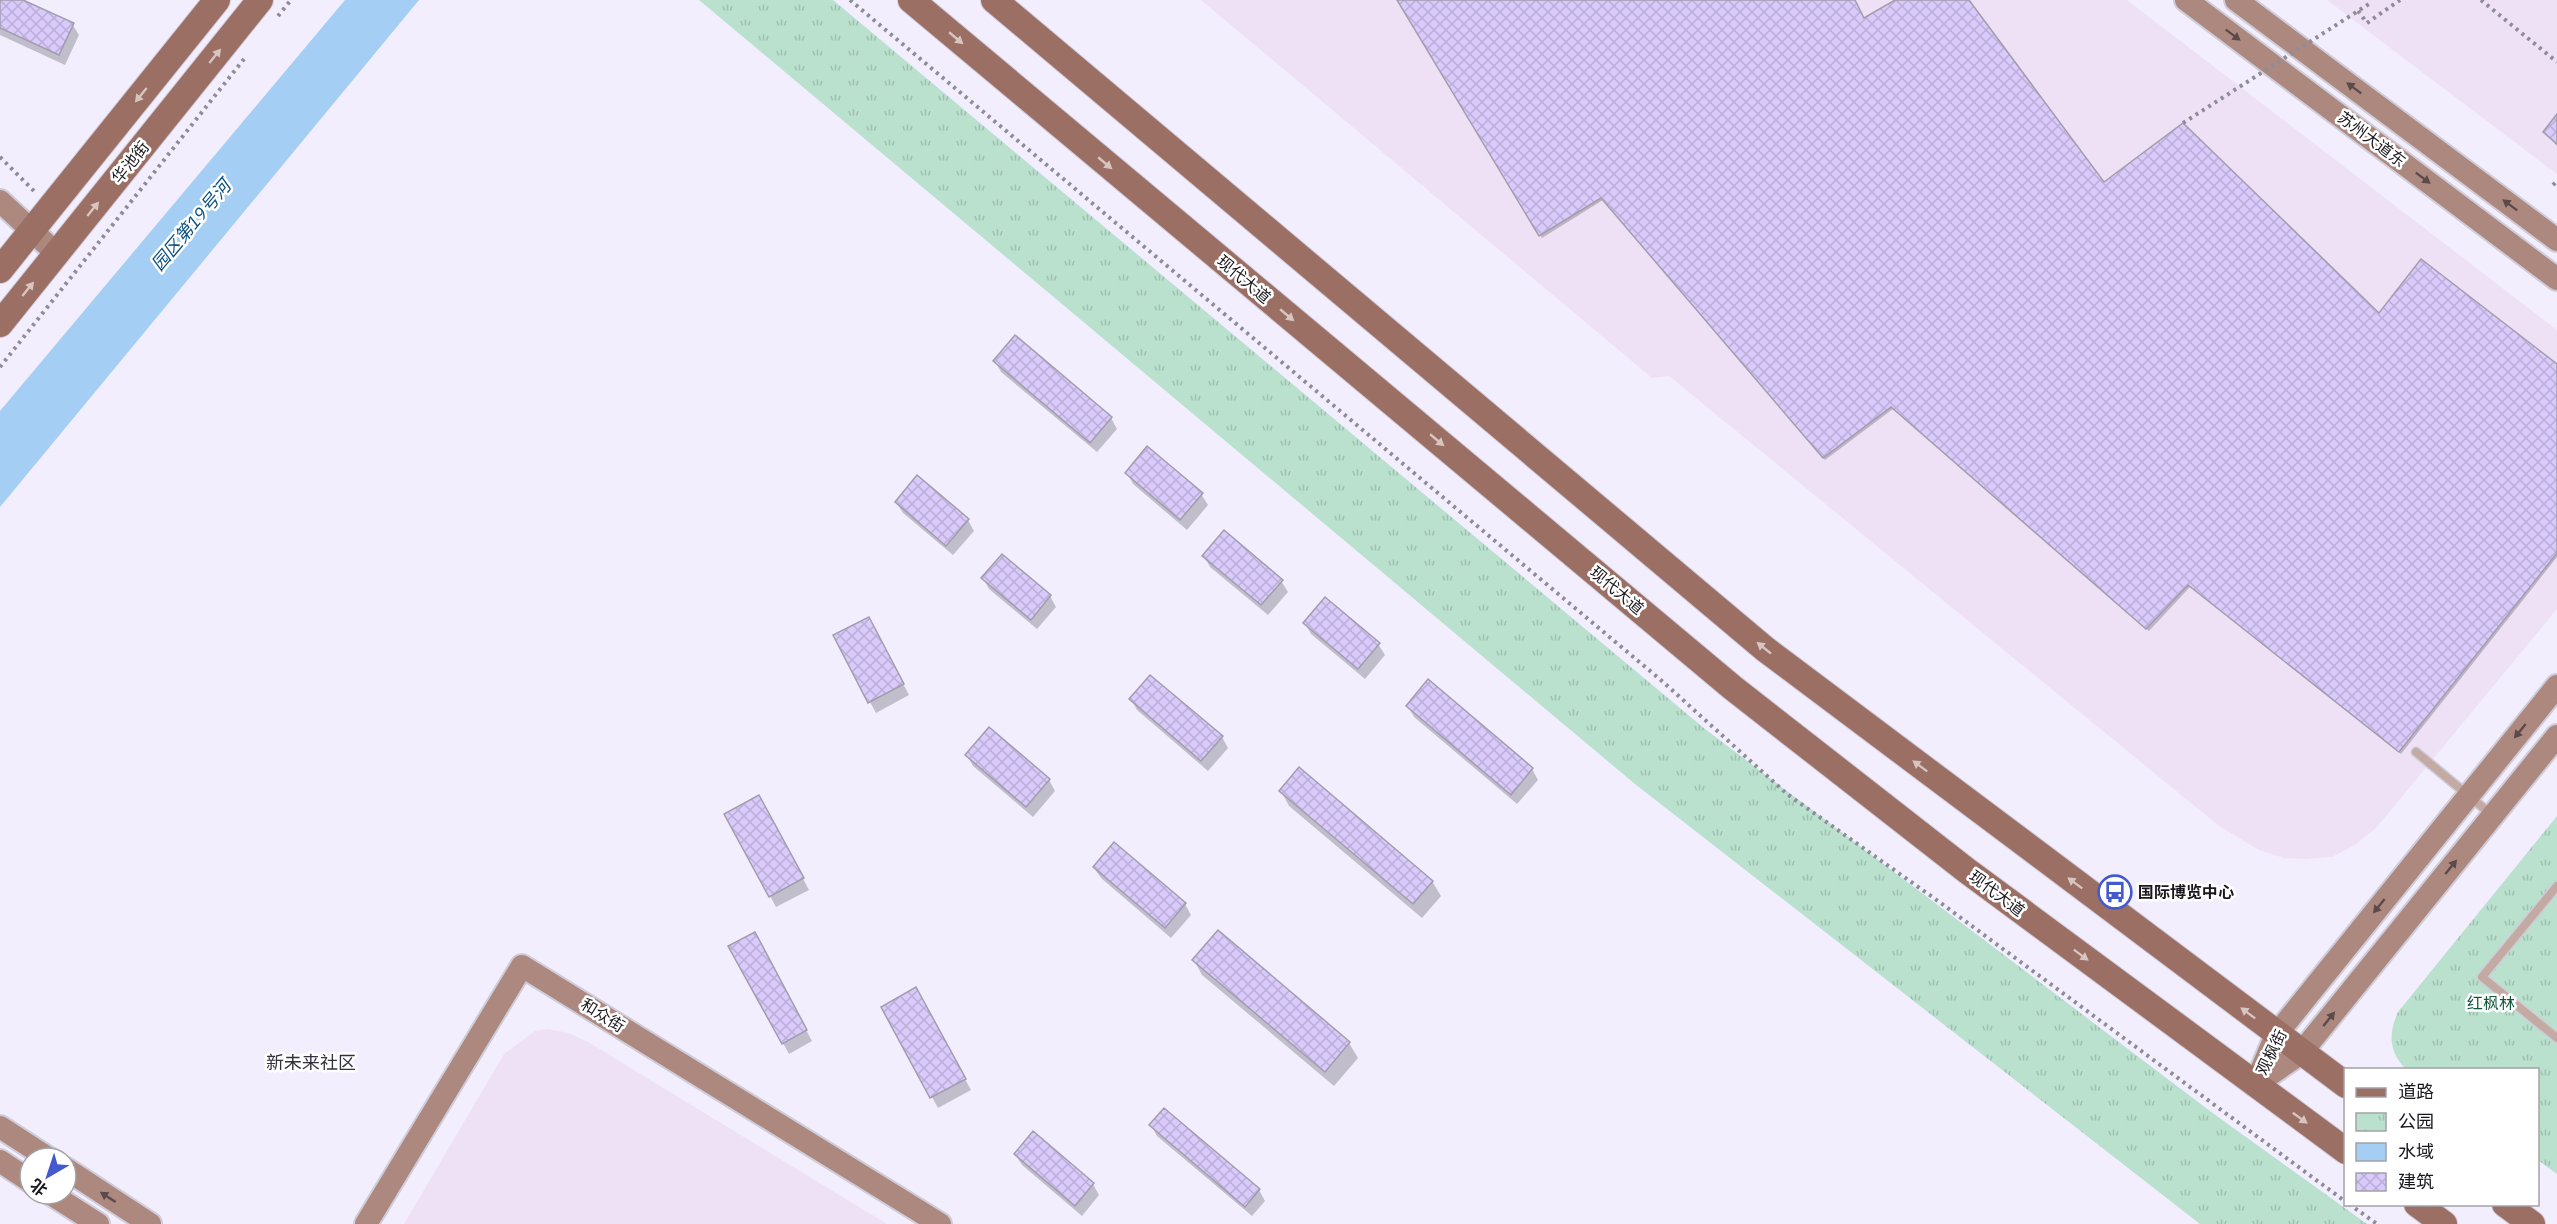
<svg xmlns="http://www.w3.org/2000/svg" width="2557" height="1224" font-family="'IBM Plex Sans','Noto Sans SC',sans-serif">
	<defs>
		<pattern id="park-tufts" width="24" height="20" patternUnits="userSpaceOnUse" patternTransform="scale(1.5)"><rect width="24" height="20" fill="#b9e1cd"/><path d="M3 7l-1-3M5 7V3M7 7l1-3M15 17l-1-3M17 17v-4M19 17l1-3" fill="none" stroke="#9ec0b0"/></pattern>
		<pattern id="building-cross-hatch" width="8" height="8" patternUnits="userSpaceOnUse" patternTransform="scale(1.5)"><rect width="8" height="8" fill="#d9cafb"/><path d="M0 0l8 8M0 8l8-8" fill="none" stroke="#baadd7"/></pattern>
	</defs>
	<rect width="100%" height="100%" fill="#f2eefe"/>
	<path fill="#eee1f5" d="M1201 0H2127L2557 330V609L2376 828 2355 845 2332 857 2305 859 2284 858 2259 850 2219 826 1669 376 1652 378Z
		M2327 0H2557V174Z
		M547 1029 569 1033 588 1042 887 1224H404L504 1054 535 1031Z"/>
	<path fill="url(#park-tufts)" d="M699 0H833L1705 729 2214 1114 2367 1224H2200L1635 784Z
		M2557 816V1174L2538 1160V1070L2406 1069C2389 1053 2388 1033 2398 1012Z"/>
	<path fill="#a4cef4" d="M345 0H419L0 507V411Z"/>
	<path fill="#0003" d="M0 0H20L72 24 79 35 65 65 0 35Z
		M1399 0H1853L1864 20 1897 0H1967L2104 184 2379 315 2557 366V557L2401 754 2190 587 2149 631 1893 409 1825 460 1603 200 1542 238Z
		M2557 116V146L2544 132Z
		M995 361 1111 418 1117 429 1097 452 1001 372Z
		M1127 473 1201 494 1208 505 1187 530 1133 484Z
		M896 502 968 520 974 531 953 555 903 513Z
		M1002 556 1050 596 1056 607 1037 629 989 589 983 578Z
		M1204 556 1281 581 1288 592 1268 615 1210 567Z
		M1305 623 1378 644 1385 655 1365 679 1311 634Z
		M874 629 909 695 876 713 870 702Z
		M1131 699 1222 737 1228 748 1208 771 1137 710Z
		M1408 706 1532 769 1538 780 1517 804 1414 717Z
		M967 755 1049 780 1055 791 1033 817 973 766Z
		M1281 791 1432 881 1441 896 1422 918 1289 806Z
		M765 807 809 890 776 907 726 814Z
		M1094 868 1185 904 1191 915 1171 938 1101 878Z
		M1218 932 1349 1043 1358 1058 1334 1086 1202 975 1194 960Z
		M760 945 812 1041 789 1054 730 947Z
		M922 1000 971 1090 938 1108 883 1007Z
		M1164 1110 1259 1190 1265 1201 1252 1216 1157 1136 1151 1125Z
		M1015 1154 1093 1184 1099 1195 1082 1216 1022 1165Z"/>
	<path fill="url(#building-cross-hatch)" stroke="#a29dad" stroke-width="1.5" d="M0 0H23L74 23 59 55 0 28Z
		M1397 0H1855L1864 18 1895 0H1969L2104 182 2183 123 2379 313 2421 259 2557 364V553L2399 752 2188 585 2146 629 1891 407 1823 458 1601 198 1539 236Z
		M2557 114V144L2543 132Z
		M1015 335 1112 417 1090 443 993 361Z
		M1147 446 1203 493 1180 520 1125 473Z
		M917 475 969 519 946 546 895 502Z
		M1224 530 1283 580 1261 605 1202 556Z
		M1002 554 1051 595 1031 620 981 578Z
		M1325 597 1380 643 1358 669 1303 623Z
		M869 617 904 684 868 703 833 635Z
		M1150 675 1223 736 1201 761 1129 699Z
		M1428 679 1533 768 1511 795 1406 706Z
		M989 727 1050 779 1026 807 965 755Z
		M1299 767 1433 881 1413 904 1279 791Z
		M759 795 804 878 769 897 724 814Z
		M1114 842 1186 903 1165 928 1093 867Z
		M1218 930 1350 1042 1325 1072 1192 960Z
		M755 932 807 1030 782 1044 728 946Z
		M916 987 966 1079 930 1098 881 1007Z
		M1164 1108 1260 1189 1245 1207 1149 1125Z
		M1033 1131 1094 1183 1075 1206 1014 1154Z"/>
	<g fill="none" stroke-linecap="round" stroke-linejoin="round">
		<g stroke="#cfccda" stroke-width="11">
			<path id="lane" d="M2416 752 2492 815
				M2557 886 2482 977 2557 1038"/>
		</g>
		<g stroke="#cfccda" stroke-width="26">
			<path id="secondary" d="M2186 0 2557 279
				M2236 0 2557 240
				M0 201 57 254
				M2255 1085 2276 1035 2557 686
				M2255 1085 2301 1053 2557 736
				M0 1127 48 1158
				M0 1161 30 1181
				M66 1169 150 1224
				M51 1194 98 1224
				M366 1224 522 966 940 1224"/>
		</g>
		<g stroke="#cfccda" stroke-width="28">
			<path id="primary" d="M911 0 1733 688 1966 870 2346 1151
				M994 0 1765 649 2346 1085
				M0 270 217 0
				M0 324 260 0
				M2417 1204 2444 1224
				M2505 1204 2532 1224"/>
		</g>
		<path stroke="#8f8c97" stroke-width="4" stroke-dasharray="3 4.5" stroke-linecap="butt" d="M850 0 1662 681 1787 794 1938 901 2346 1202
			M2481 0 2557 62
			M2358 11 2367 23 2400 0
			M278 16 291 0
			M0 157 36 193
			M2553 185 2557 181
			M0 367 244 59
			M2349 1204 2377 1224"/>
		<use href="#lane" stroke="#c3aaa3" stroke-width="8"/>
		<use href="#secondary" stroke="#ac887e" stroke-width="22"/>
		<use href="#primary" stroke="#9b6f63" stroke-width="26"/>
		<path stroke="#8f8c97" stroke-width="4" stroke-dasharray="3 4.5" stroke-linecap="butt" d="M2183 123 2372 2"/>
	</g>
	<defs><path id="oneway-solid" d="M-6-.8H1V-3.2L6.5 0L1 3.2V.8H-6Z" transform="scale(1.5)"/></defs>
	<g fill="#5b4a49">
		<use href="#oneway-solid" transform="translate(2233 35) rotate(37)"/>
		<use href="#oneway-solid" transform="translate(2354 88) rotate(-143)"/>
		<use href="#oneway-solid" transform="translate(2423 178) rotate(37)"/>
		<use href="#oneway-solid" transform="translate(2510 205) rotate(-143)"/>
		<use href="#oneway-solid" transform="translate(2520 731) rotate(129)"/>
		<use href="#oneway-solid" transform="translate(2451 867) rotate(-51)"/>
		<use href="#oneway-solid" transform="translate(2379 906) rotate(129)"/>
		<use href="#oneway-solid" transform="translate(2329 1019) rotate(-51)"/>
		<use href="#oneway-solid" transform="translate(108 1197) rotate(-147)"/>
	</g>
	<g fill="#d7c5c1">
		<use href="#oneway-solid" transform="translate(956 38) rotate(40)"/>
		<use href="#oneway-solid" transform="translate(215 56) rotate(-51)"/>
		<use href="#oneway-solid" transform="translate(141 95) rotate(129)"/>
		<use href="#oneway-solid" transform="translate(1105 163) rotate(40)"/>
		<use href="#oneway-solid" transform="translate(93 209) rotate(-51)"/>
		<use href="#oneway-solid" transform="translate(28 289) rotate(-51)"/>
		<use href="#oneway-solid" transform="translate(1287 315) rotate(40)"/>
		<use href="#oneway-solid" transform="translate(1437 440) rotate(40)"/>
		<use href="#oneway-solid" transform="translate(1764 648) rotate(-141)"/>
		<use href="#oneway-solid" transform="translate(1920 766) rotate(-143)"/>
		<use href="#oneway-solid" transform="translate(2075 883) rotate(-143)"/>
		<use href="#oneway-solid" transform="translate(2081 955) rotate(37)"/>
		<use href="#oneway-solid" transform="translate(2248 1013) rotate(-143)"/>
		<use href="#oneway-solid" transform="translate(2300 1118) rotate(36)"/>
	</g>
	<defs>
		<g id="bus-ring" transform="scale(1.725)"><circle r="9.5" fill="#fff" stroke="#4359cd" stroke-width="1.5"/><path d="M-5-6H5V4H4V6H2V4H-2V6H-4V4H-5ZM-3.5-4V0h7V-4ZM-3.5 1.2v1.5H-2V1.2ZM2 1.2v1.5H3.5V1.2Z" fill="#4359cd"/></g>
	</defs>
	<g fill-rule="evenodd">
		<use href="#bus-ring" x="2115" y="892"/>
	</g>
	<g text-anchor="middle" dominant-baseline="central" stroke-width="5" stroke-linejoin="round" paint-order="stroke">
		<g font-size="16" fill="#19171d" stroke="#fff">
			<text transform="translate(2372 139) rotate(37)">苏州大道东</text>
			<text transform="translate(130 162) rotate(-51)">华池街</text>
			<text transform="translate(1244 279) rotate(40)">现代大道</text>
			<text transform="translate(1617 590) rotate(40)">现代大道</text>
			<text transform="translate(1997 893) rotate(37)">现代大道</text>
			<text transform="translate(603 1015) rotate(32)">和众街</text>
			<text transform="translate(2271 1052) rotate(-64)">观枫街</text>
		</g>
		<g font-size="16" font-weight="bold" fill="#19171d" stroke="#fff" text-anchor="start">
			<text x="2138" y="892">国际博览中心</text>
		</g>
		<g font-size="16" fill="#12583f" stroke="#fff">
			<text x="2491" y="1003">红枫林</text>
		</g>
		<g font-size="18" font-style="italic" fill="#0b507e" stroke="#fff">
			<text transform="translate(191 225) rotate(-50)">园区第19号河</text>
		</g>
		<g font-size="18" fill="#34313d" stroke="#fff">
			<text x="311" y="1062">新未来社区</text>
		</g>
	</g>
	<rect x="2344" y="1068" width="195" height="138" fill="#ffffff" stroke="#a3a2a5" stroke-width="1.5"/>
	<rect x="2356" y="1088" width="30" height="9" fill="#9b6f63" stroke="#a3a2a5" stroke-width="1.5"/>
	<text x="2398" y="1098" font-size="18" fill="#19171d">道路</text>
	<rect x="2356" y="1113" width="30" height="18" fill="url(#park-tufts)" stroke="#a3a2a5" stroke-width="1.5"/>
	<text x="2398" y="1128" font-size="18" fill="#19171d">公园</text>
	<rect x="2356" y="1143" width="30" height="18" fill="#a4cef4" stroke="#a3a2a5" stroke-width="1.5"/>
	<text x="2398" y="1158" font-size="18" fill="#19171d">水域</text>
	<rect x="2356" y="1173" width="30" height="18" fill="url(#building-cross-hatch)" stroke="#a3a2a5" stroke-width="1.5"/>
	<text x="2398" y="1188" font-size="18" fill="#19171d">建筑</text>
	<g transform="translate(48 1176) rotate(219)"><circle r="28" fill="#ffffff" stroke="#a3a2a5" stroke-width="1.5"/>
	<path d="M0-4.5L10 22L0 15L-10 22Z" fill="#4359cd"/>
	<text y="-9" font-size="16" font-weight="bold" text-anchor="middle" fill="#19171d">北</text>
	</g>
</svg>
